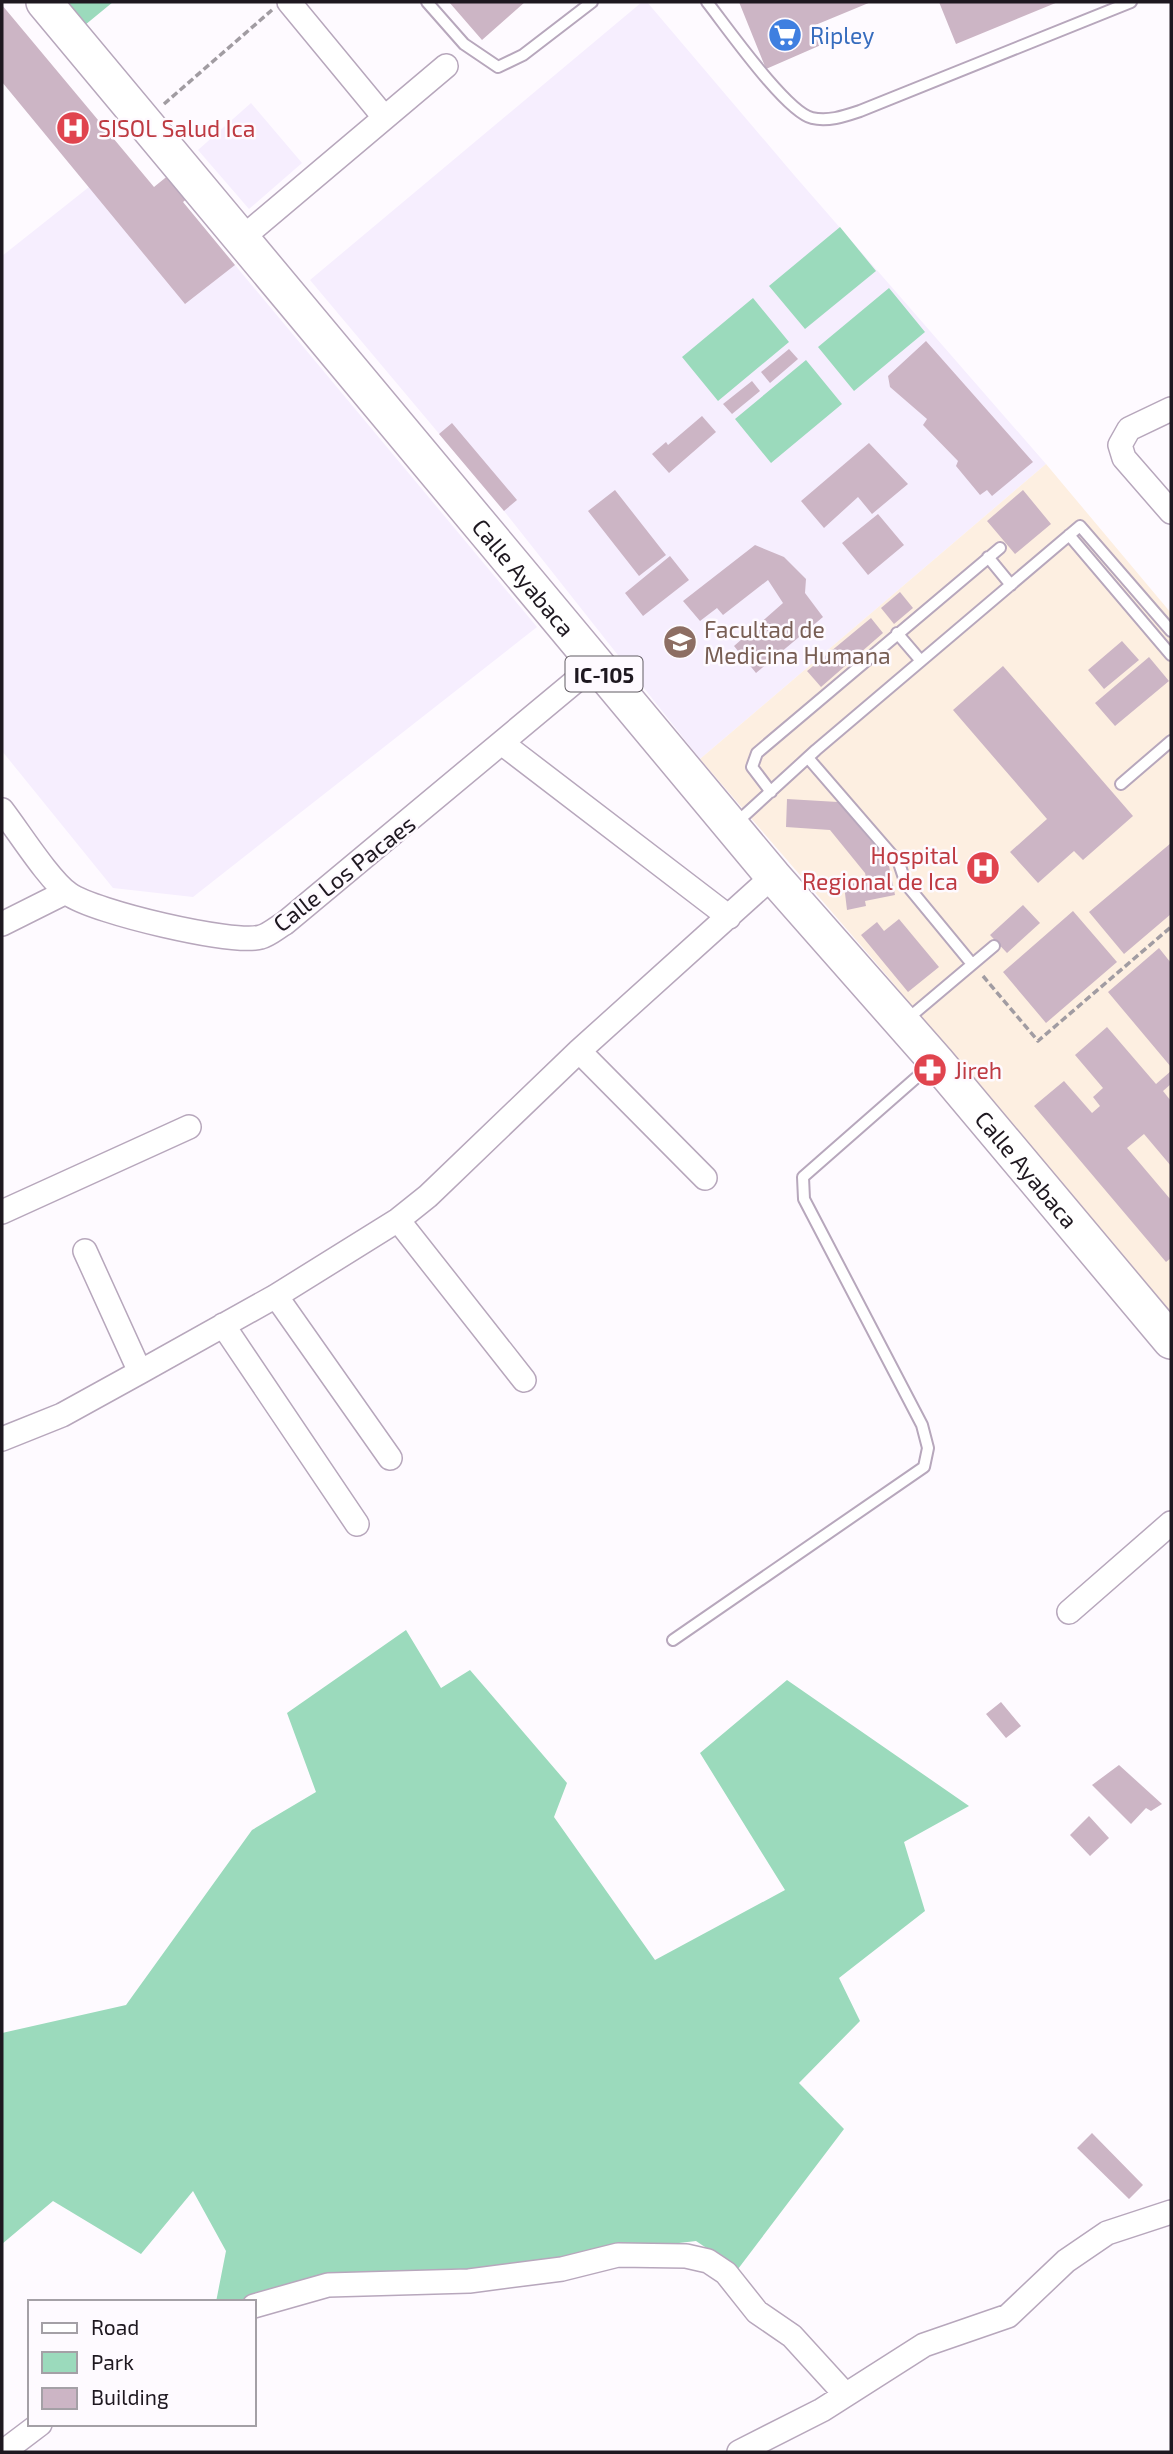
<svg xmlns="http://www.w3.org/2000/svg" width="1173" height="2454" font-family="'Exo 2',sans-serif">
	<rect width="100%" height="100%" fill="#fefaff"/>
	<path fill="#f6eefe" d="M642 2H647L794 175 1046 464 700 759 504 511 310 280Z
		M251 103 302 163 249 209 198 150Z
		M89 187 235 265 537 627 193 897 113 888 2 751V256Z"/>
	<path fill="#fdefe1" d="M1046 464 1171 613V1320L888 977 700 759Z"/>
	<path fill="#9bdabc" d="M70 2H113L85 25 68 4Z
		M840 227 876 271 805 329 769 286Z
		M889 288 925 332 854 391 818 347Z
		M753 298 789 342 718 401 682 357Z
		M806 360 842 404 771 463 735 419Z
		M406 1630 441 1688 470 1670 567 1783 554 1817 655 1960 785 1890 700 1753 787 1680 969 1806 904 1842 925 1911 839 1978 860 2021 799 2083 844 2129 738 2269 696 2241 628 2249 571 2261 292 2283 241 2302H216L226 2251 193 2191 141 2254 53 2201 2 2244V2033L126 2005 252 1830 316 1792 287 1713Z"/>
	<path fill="#ccb5c5" d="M449 2H525L482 40Z
		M739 2H871L813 26 821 45 766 69Z
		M939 2H1058L956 44Z
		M2 5 154 187 170 174 189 197 183 202 235 265 185 304 2 82Z
		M926 341 1033 462 992 496 987 490 980 495 956 466 958 461 923 425 927 419 890 387 888 376Z
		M789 349 798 359 770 383 761 372Z
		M752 381 760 391 732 414 723 404Z
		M702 416 716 432 669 473 652 454 666 442 668 445Z
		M452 423 517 500 504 511 439 434Z
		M869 443 908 484 872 514 858 497 824 528 801 501Z
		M615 490 666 555 639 576 588 511Z
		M1023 490 1051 524 1015 554 987 521Z
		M878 514 904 545 868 575 842 543Z
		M755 545 784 557 806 579 805 593 823 617 756 673 734 646 783 603 768 580 723 615 717 608 700 621 683 601Z
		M670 556 689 580 643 616 625 593Z
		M900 592 913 608 894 624 881 608Z
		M871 618 883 633 821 687 807 671Z
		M1122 641 1139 660 1104 689 1088 670Z
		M1149 657 1169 681 1115 726 1095 703Z
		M1003 666 1133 816 1083 860 1074 851 1038 883 1010 852 1047 819 953 710Z
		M787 799 838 802 888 861 895 895 865 901 866 906 847 910 844 885 867 881 865 873 830 830 786 827Z
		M1171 843V914L1124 954 1089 912Z
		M1023 905 1040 923 1007 953 990 935Z
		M1073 911 1117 962 1046 1023 1003 972Z
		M899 919 939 967 908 992 861 935 877 922 884 931Z
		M1159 948 1171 963V1067L1108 992Z
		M1107 1027 1156 1084 1171 1071V1084L1163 1091 1171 1101V1166L1144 1134 1127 1148 1171 1200V1258L1166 1262 1034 1106 1064 1081 1092 1113 1100 1106 1093 1097 1103 1088 1075 1055Z
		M1001 1702 1021 1726 1006 1738 986 1714Z
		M1119 1765 1162 1804 1151 1811 1146 1808 1131 1824 1092 1785Z
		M1089 1816 1109 1838 1090 1856 1070 1835Z
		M1092 2133 1143 2185 1129 2199 1077 2148Z"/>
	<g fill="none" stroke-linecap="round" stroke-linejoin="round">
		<g stroke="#b7a7bc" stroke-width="14">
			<path id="lane" d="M427 2 464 44 498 67 523 55 592 2
				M707 2C726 26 786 112 812 118 828 122 845 116 860 111L1131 2
				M1069 535 1171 655
				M988 557 1011 585
				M897 633 921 661
				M809 759 899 863 906 884 972 964
				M1121 784 1171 741
				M771 792 752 767 757 753 1000 548
				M735 824 816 750 1080 526 1171 631
				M905 1021 994 946
				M673 1640 924 1467 928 1448 922 1425 804 1199 803 1177 933 1063"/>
		</g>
		<g stroke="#b7a7bc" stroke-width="26">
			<path id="street" d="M289 2 384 117
				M241 239 446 66
				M1171 409 1129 429 1120 445 1124 458 1171 512
				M503 744 729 917
				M2 810C19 832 49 880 69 894 94 912 233 945 261 937 269 935 278 927 285 923L596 664
				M2 924 66 892
				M579 1051 705 1178
				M2 1212 189 1127
				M398 1220 524 1380
				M85 1251 140 1372
				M276 1296 390 1458
				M223 1325 357 1524
				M2 1439 62 1415 140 1372 276 1296 398 1220 428 1196 579 1051 773 876
				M1069 1612 1171 1523
				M254 2306 328 2285 469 2281 562 2269 618 2255 686 2256 708 2261 726 2273 757 2312 792 2336 844 2393
				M3 2452 40 2424
				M739 2452 822 2410 924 2345 1008 2316 1066 2261 1107 2233 1171 2212"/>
		</g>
		<g stroke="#b7a7bc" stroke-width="38">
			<g id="primary">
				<path id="s1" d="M44 2 773 876 936 1061 1171 1341"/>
			</g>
		</g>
		<path stroke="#a19ca2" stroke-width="3.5" stroke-dasharray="7 3.5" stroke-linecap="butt" d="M164 104 272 10
			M983 976 1038 1041 1171 927"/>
		<use href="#lane" stroke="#fff" stroke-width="10"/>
		<use href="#street" stroke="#fff" stroke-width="23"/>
		<use href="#primary" stroke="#fff" stroke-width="35"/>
	</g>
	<defs>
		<g id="supermarket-disc" transform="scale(1.75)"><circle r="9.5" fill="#3f7fe0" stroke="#fefaff"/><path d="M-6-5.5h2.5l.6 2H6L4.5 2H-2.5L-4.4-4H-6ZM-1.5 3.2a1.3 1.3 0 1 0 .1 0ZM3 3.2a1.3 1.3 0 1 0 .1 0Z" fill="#fff"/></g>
		<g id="hospital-disc" transform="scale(1.75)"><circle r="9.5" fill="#e0444e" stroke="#fefaff"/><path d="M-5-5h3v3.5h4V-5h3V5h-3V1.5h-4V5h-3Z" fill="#fff"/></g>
		<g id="school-disc" transform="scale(1.75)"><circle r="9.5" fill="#8d6e63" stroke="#fefaff"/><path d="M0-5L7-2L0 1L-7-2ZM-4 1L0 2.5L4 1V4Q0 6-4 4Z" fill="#fff"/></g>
		<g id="pharmacy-disc" transform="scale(1.75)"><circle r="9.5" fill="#e0444e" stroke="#fefaff"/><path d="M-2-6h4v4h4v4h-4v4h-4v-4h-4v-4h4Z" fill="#fff"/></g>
	</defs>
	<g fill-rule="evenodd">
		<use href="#supermarket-disc" x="785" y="35"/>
		<use href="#hospital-disc" x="73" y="128"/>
		<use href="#school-disc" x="680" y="642"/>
		<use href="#hospital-disc" x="983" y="868"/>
		<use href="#pharmacy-disc" x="930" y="1070"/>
	</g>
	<g text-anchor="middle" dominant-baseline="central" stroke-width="5" stroke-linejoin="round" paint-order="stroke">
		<rect fill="#fefaff" stroke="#615c63" stroke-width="2" x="565.5" y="656.5" width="77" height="35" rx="5"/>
		<g font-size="21" font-weight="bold" fill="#1e1820">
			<text x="604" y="674">IC-105</text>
		</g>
		<g font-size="23" fill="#366cbe" stroke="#fefaff" text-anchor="start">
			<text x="810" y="35">Ripley</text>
		</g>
		<g font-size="23" fill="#be3a42" stroke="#fefaff" text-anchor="start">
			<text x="98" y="128">SISOL Salud Ica</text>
			<text x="958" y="855" text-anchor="end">Hospital<tspan x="958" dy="26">Regional de Ica</tspan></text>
			<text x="954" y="1070">Jireh</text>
		</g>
		<g font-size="23" fill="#1e1820" stroke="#fefaff">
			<text stroke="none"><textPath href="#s1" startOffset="749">Calle Ayabaca</textPath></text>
			<text transform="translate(344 873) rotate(-38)">Calle Los Pacaes</text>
			<text stroke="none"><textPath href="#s1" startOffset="1526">Calle Ayabaca</textPath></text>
		</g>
		<g font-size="23" fill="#785e54" stroke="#fefaff" text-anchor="start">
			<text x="704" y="629">Facultad de<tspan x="704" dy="26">Medicina Humana</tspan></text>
		</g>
	</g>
	<rect width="1173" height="2454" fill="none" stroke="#1e1820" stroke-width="7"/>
	<rect x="28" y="2300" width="228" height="126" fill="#fefaff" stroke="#a4a0a6" stroke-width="2"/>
	<rect x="42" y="2323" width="35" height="10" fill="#ffffff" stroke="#a4a0a6" stroke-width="2"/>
	<text x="91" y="2335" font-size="21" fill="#1e1820">Road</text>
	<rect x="42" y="2352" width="35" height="21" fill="#9bdabc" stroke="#a4a0a6" stroke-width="2"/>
	<text x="91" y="2370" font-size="21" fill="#1e1820">Park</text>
	<rect x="42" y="2388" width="35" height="21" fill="#ccb5c5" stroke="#a4a0a6" stroke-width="2"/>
	<text x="91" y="2405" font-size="21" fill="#1e1820">Building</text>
</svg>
